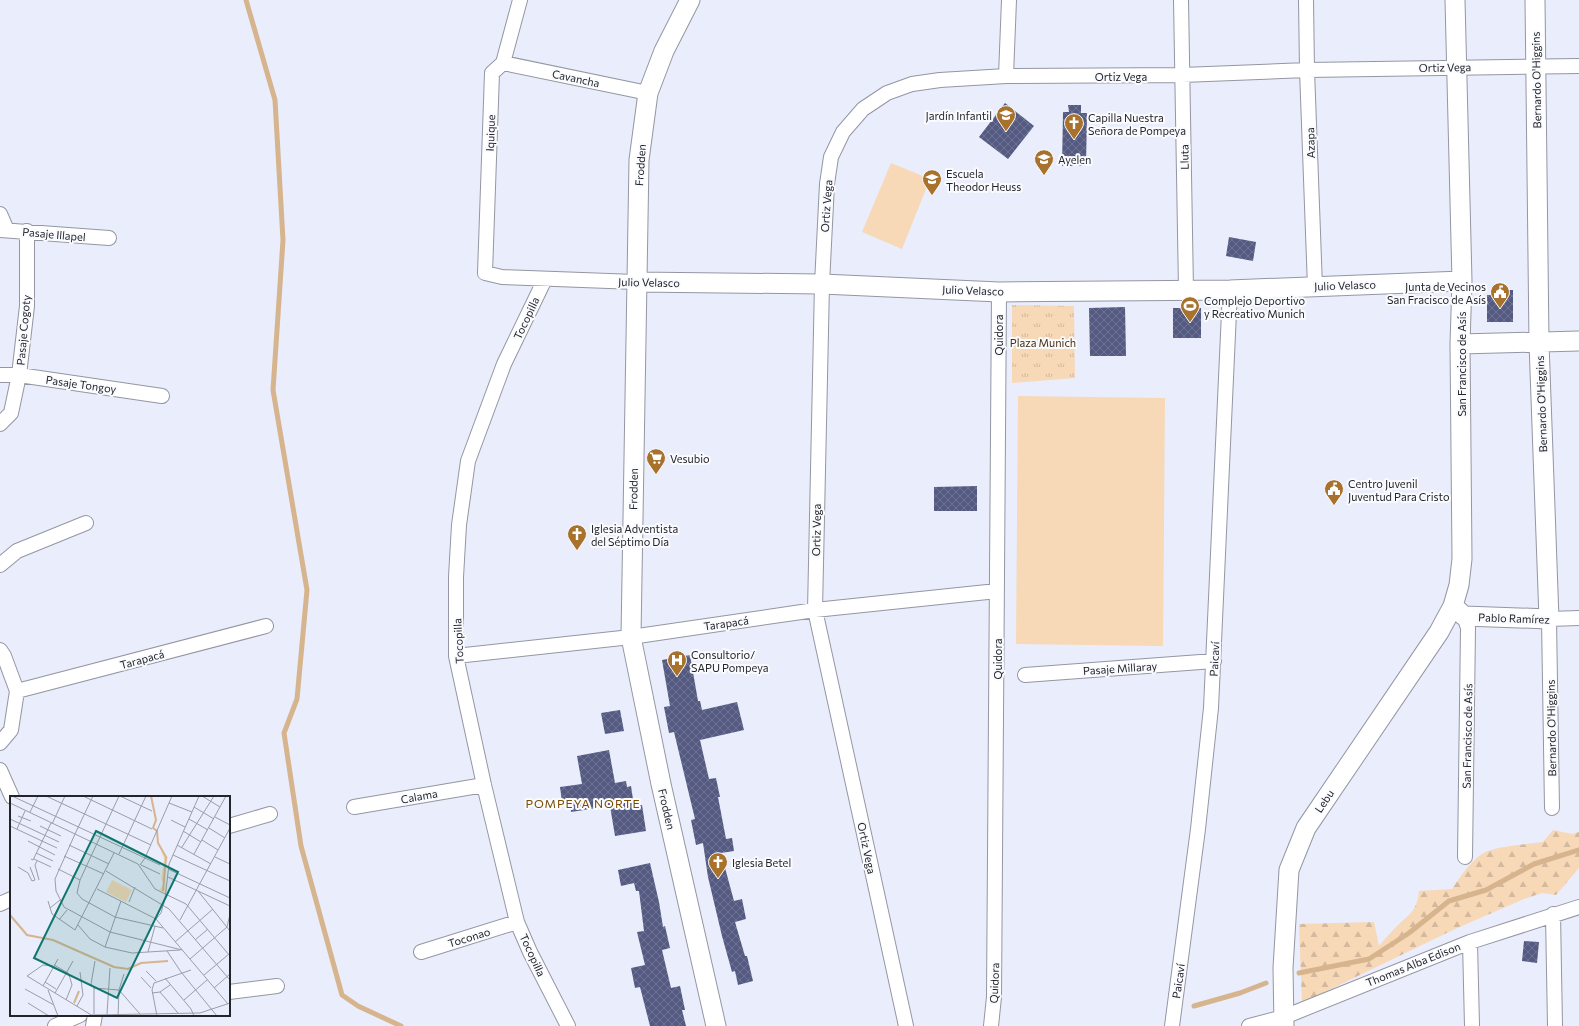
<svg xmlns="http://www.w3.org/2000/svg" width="1579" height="1026" font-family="Commissioner,sans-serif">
	<defs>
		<pattern id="forest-firs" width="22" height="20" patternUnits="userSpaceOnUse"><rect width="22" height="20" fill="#f7d8b7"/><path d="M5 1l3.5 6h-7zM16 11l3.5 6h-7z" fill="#d4b99e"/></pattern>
		<pattern id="park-tufts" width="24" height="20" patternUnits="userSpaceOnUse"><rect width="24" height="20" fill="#f7d8b7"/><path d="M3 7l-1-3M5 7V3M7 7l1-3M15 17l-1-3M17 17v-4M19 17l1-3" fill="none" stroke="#d4b99e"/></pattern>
		<pattern id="building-cross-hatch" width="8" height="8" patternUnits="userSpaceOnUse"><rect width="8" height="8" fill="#545a82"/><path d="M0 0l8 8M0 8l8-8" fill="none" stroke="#6e7391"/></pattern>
	</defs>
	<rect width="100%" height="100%" fill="#eaedfb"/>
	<path fill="#f7d8b7" d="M891 163 930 179 902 249 862 232Z
		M1018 396 1165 398 1163 646 1016 644Z"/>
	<path fill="url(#forest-firs)" d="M1553 830 1572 834 1579 832V868L1556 895 1542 893 1524 899 1455 929 1302 1003 1299 924 1374 922 1379 946C1384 940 1390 933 1396 927 1409 914 1417 912 1419 891L1452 889C1461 876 1469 863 1482 854 1494 846 1529 844 1543 842Z"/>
	<path fill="url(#park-tufts)" d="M1012 305 1074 306 1075 378 1012 383Z"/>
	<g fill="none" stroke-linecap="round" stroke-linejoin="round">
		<path stroke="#d6b48d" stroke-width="5" d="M246 0 275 100 283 240 273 390 307 590 297 699 284 733 301 846 342 995 358 1006 401 1026
			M1299 973 1369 959 1409 933 1449 901 1486 890 1534 864 1579 850
			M1194 1006 1240 993 1266 983"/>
	</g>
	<path fill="url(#building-cross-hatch)" d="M1005 103 1034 126 1008 159 979 137Z
		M1068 105H1081V113H1087L1086 166H1062L1063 112H1069Z
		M1229 237 1256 242 1253 261 1226 256Z
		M1499 290H1513V322H1487V295H1499Z
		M1125 307 1126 356H1090L1089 308Z
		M1173 308H1201V338H1173Z
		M977 486V511H934V487Z
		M690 655 698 701H700L702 710 737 702 744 730 700 740 709 779 716 778 720 797H718L726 839 732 838 734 851 721 853 734 901 742 899 746 919 735 922 745 956H747L753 981 738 985 735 971 732 972 722 936 708 877 703 843 696 845 691 820 695 819 674 732 669 733 664 707 670 706 662 660Z
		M620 710 624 731 605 734 601 713Z
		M609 750 615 783 626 781 627 787 631 786 634 806 642 805 646 831 615 836 610 806 571 812 570 801 562 802 560 787 582 784 577 756Z
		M650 863 659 902 663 927 665 926 670 948 662 950 671 988 680 986 685 1010H682L686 1026H650L640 987 635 988 631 968 645 965 637 932 644 931 639 891H636L634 883 621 886 618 870Z
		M1524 941 1539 942 1537 963 1522 961Z"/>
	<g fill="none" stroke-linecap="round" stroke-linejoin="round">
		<g stroke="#9496a3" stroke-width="16">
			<path id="street" d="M520 0 503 63 492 73 485 273 502 277 636 282
				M1181 0 1186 290
				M1306 0 1307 70 1315 287
				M503 63 648 93
				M1006 76 1009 0
				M0 214 7 230
				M0 230 109 238
				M545 279 504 364 468 461 459 525 456 577V656L484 785 517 922 530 952 568 1026
				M0 375H19L162 396
				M0 424 11 413 19 375 27 306V231
				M0 565 17 551 86 523
				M1464 616 1468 628 1465 857
				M0 650 4 656 17 691 11 730 0 743
				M456 656 631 637 815 610 997 591
				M1025 675 1214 661
				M17 691 266 626
				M0 770 12 797
				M354 807 484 785
				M1552 808 1549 619 1579 618
				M229 826 270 814
				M0 904 11 899
				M1553 914 1555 1026
				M1470 942 1472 1026
				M421 952 517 922
				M229 992 277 986
				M55 1026 80 1015
				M93 1026 95 1015
				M906 1026 815 610 822 284 827 184 831 157 843 132 863 109 887 93 912 84 940 80 1006 76 1182 75 1307 70 1579 66
				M991 1026 994 997 999 292
				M1172 1026 1198 829 1211 708 1230 290
				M1249 1026 1284 1017 1470 942 1579 907"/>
		</g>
		<g stroke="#9496a3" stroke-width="21">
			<path id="secondary" d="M690 0 664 51 648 93 639 160 631 637 661 784 716 1026
				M636 282 822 284 999 292 1230 290 1462 281
				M1460 344 1579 341
				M1453 606 1464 616 1549 619 1539 343 1535 0
				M1284 1026 1283 968 1289 870 1306 828 1439 632 1453 606 1459 585 1462 559 1460 344 1462 281 1455 0"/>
		</g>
		<use href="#street" stroke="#fff" stroke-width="14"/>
		<use href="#secondary" stroke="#fff" stroke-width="19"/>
	</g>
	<defs>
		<g id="school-pin" transform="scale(1)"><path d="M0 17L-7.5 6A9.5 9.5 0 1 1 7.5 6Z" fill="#a8722d" stroke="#fafbfe"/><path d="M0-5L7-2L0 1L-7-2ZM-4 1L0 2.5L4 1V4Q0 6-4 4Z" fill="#fff"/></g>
		<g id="church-pin" transform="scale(1)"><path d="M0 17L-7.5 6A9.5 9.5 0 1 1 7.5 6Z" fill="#a8722d" stroke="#fafbfe"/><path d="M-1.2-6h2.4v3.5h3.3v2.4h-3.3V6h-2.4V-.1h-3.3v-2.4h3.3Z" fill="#fff"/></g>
		<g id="civic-pin" transform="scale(1)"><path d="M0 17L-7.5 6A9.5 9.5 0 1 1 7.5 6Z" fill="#a8722d" stroke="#fafbfe"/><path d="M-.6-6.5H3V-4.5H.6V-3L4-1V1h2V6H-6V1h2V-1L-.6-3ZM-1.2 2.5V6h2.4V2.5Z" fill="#fff"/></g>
		<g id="stadium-pin" transform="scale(1)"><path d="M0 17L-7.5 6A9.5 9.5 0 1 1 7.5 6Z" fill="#a8722d" stroke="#fafbfe"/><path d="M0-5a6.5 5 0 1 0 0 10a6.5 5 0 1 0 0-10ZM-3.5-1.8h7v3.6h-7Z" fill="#fff"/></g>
		<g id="supermarket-pin" transform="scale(1)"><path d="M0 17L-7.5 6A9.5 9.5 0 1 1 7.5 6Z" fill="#a8722d" stroke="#fafbfe"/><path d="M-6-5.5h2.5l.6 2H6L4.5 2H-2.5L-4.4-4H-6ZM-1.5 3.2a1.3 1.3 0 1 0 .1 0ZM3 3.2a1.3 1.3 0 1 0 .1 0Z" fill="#fff"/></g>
		<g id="hospital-pin" transform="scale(1)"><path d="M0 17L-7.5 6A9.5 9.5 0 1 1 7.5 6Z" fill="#a8722d" stroke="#fafbfe"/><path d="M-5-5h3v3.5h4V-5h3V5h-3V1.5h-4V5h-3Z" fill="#fff"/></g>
	</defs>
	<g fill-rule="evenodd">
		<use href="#school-pin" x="1006" y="115"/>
		<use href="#church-pin" x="1074" y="123"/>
		<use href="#school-pin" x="1044" y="159"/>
		<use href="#school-pin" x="932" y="179"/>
		<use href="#civic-pin" x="1500" y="292"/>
		<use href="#stadium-pin" x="1190" y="306"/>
		<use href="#supermarket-pin" x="656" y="458"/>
		<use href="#civic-pin" x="1334" y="489"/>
		<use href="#church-pin" x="577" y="534"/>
		<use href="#hospital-pin" x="677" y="660"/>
		<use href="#church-pin" x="718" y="862"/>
	</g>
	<g text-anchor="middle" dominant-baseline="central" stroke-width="4" stroke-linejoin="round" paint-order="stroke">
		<g font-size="11" fill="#24252a" stroke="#fafbfe">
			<text transform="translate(1445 67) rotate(-1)">Ortiz Vega</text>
			<text x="1121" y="76">Ortiz Vega</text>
			<text transform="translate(576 78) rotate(12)">Cavancha</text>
			<text transform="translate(1536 80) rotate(-91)">Bernardo O'Higgins</text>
			<text transform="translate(490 133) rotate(-88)">Iquique</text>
			<text transform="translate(1310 143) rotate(-92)">Azapa</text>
			<text transform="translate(1184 157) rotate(-91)">Lluta</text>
			<text transform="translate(640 165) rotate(-86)">Frodden</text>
			<text transform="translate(826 206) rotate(-86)">Ortiz Vega</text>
			<text transform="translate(54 234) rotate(5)">Pasaje Illapel</text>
			<text transform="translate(649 282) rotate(1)">Julio Velasco</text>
			<text transform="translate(1345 285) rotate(-2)">Julio Velasco</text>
			<text transform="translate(973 290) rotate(2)">Julio Velasco</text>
			<text transform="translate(526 318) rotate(-65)">Tocopilla</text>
			<text transform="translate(23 330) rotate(-85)">Pasaje Cogoty</text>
			<text transform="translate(998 335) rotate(-90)">Quidora</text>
			<text transform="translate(1461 364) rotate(-90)">San Francisco de Asís</text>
			<text transform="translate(81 384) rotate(8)">Pasaje Tongoy</text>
			<text transform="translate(1541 404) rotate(-92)">Bernardo O'Higgins</text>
			<text transform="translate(633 489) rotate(-89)">Frodden</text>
			<text transform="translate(816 530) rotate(-89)">Ortiz Vega</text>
			<text transform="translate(1514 618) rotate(2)">Pablo Ramírez</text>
			<text transform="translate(726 623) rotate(-8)">Tarapacá</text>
			<text transform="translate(458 641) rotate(-93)">Tocopilla</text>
			<text transform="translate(142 659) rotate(-15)">Tarapacá</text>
			<text transform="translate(997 659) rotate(-90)">Quidora</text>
			<text transform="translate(1214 659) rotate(-87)">Paicaví</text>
			<text transform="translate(1120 668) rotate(-4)">Pasaje Millaray</text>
			<text transform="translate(1551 728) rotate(-91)">Bernardo O'Higgins</text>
			<text transform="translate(1467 736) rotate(-89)">San Francisco de Asís</text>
			<text transform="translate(419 796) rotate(-10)">Calama</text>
			<text transform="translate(1324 801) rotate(-56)">Lebu</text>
			<text transform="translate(667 809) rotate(77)">Frodden</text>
			<text transform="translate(867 848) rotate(78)">Ortiz Vega</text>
			<text transform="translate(469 937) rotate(-17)">Toconao</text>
			<text transform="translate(533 955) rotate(65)">Tocopilla</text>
			<text transform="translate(1413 964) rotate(-22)">Thomas Alba Edison</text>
			<text transform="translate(1178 981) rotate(-82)">Paicaví</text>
			<text transform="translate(994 983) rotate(-88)">Quidora</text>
		</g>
		<g font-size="11" fill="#24252a" stroke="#fafbfe" text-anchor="start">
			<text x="992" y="115" text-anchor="end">Jardín Infantil</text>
			<text x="1088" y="117">Capilla Nuestra<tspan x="1088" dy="13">Señora de Pompeya</tspan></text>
			<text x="1058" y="159">Ayelen</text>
			<text x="946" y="173">Escuela<tspan x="946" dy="13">Theodor Heuss</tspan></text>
			<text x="1486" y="286" text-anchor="end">Junta de Vecinos<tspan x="1486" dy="13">San Fracisco de Asís</tspan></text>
			<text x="1204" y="300">Complejo Deportivo<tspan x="1204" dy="13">y Recreativo Munich</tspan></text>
			<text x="670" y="458">Vesubio</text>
			<text x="1348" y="483">Centro Juvenil<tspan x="1348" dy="13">Juventud Para Cristo</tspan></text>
			<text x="591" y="528">Iglesia Adventista<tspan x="591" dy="13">del Séptimo Día</tspan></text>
			<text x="691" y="654">Consultorio/<tspan x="691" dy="13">SAPU Pompeya</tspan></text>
			<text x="732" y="862">Iglesia Betel</text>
		</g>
		<g font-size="11" fill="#472f10" stroke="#fafbfe">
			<text x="1043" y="342">Plaza Munich</text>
		</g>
		<g font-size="12" letter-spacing="1" fill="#7a4b00" stroke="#fafbfe">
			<text x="583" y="803">POMPEYA NORTE</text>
		</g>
	</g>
	<g transform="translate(10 796)">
		<rect width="220" height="220" fill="#eaedfb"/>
		<path d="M102 84 122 94 116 106 96 96Z" fill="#f7d8b7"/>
		<path d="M151 55 158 61 155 68 156 97 149 94 154 88 151 83 154 63Z" fill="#f7d8b7"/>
		<path fill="none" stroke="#d6b48d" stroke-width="2" d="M141 0 146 24 143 32 147 35 148 47 156 61 153 95M0 119 17 139 43 144 104 171 118 173 131 167 158 165M64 207 69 195"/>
		<path fill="none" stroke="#9b9da7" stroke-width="1" d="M2 0 135 62 130 69M36 0 141 49M73 0 142 33M109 0 70 84 67 97 72 103 105 121 153 132M110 0 142 15M192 0 210 11M0 7 128 68 145 93 176 108 220 160M159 7 182 16M184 11 204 23M20 16 28 0M8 20 21 25M205 21 220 29M0 23 49 46M179 23 198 34M161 24 175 31M42 28 55 0M0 30 47 52M30 30 51 40M199 32 215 42M7 33 15 15M173 35 191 46M65 38 45 83 46 95 54 111 100 136 172 154M65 38 83 0M192 44 208 54M18 45 45 59M59 49 99 68M167 49 201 68M172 51 204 0M26 57 43 65M109 58 136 0M184 58 216 0M163 59 220 85M54 60 94 78M205 61 220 68M21 63 23 64 41 27M24 63 41 71M27 65 25 69 29 84M131 69 150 78M150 69 135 62 162 0M8 71 18 77 22 85 25 84 20 71M48 73 70 84M158 73 220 102M96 75 159 113 220 184M158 81 220 110M87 93 146 123 218 208M188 95 220 135M38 105 42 118 65 134 104 57M119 106 125 91M40 112 50 104M146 123 151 117 155 103 159 68 189 0M49 124 57 114M170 124 220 32M68 129 80 143 95 151 122 157 170 154M185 144 198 133M165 146 203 113M95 151 111 105M157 155 171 176 207 220M138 156 145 130M180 163 217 131 220 118M44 169 58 177 60 182 62 189 56 204M43 170 33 169 17 180 83 220M136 175 146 185M194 179 219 158M131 181 141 192M155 182 181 213 184 220M35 186 46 193M81 188 84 192 109 194 130 218M81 188 85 165M33 190 48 163M204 192 220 178M15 193 44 209M38 194 48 220M150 196 168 217M45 197 63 165M142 197 150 196 160 189M174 204 197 184M18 207 39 220M67 210 73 199 70 176M84 218V192M97 218 100 172M82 219 190 217 220 207M108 220 109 194 114 178M147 220 142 194 144 187 181 174"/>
		<path fill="#0f766e" fill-opacity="0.15" stroke="#0f766e" stroke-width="2" d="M86 35 168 76 107 202 24 162Z"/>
		<rect width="220" height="220" fill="none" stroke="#24252a" stroke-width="2"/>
	</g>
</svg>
